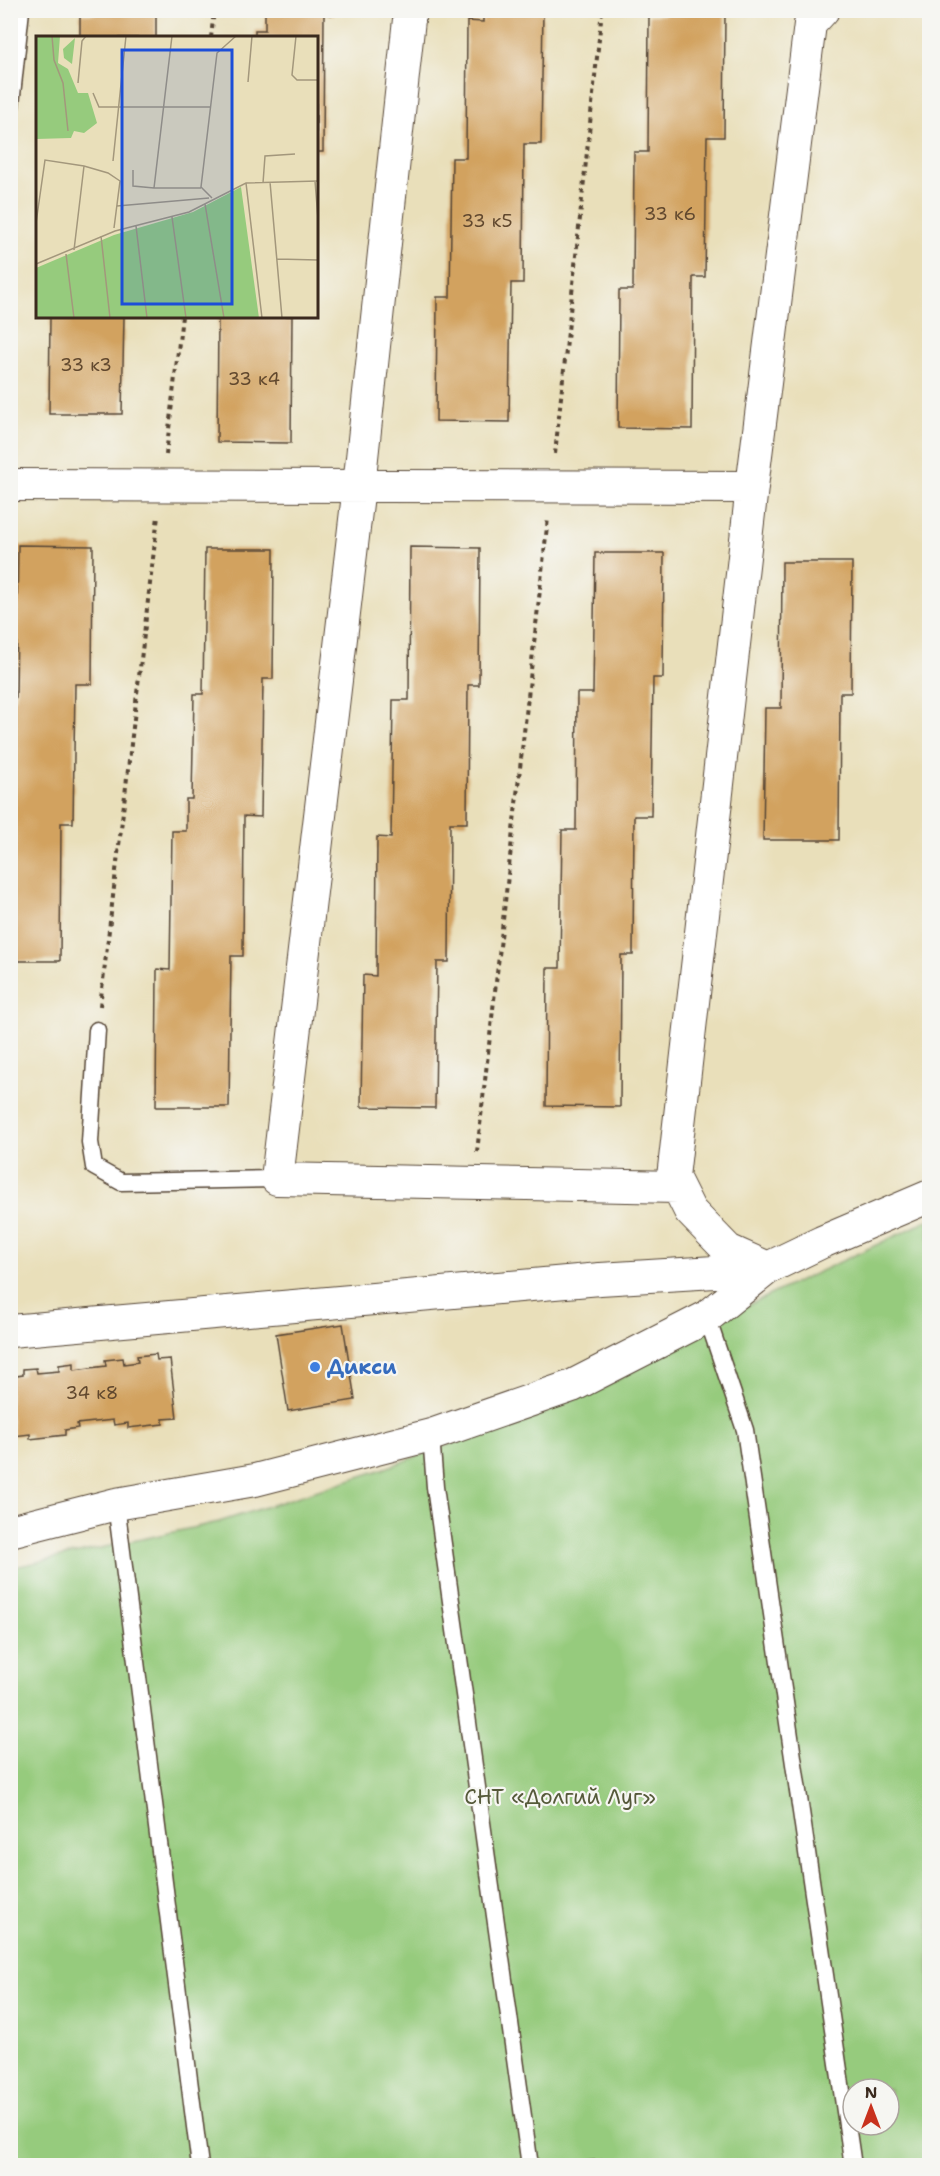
<svg xmlns="http://www.w3.org/2000/svg" width="940" height="2176" font-family="'Shantell Sans',sans-serif">
	<rect width="100%" height="100%" fill="#f6f6f2"/>
	<filter id="ink" filterUnits="userSpaceOnUse"><feTurbulence type="fractalNoise" baseFrequency=".0167" numOctaves="2"/><feDisplacementMap in="SourceGraphic" scale="12" xChannelSelector="R" yChannelSelector="G"/><feConvolveMatrix kernelMatrix="1 2 1 2 8 2 1 2 1" color-interpolation-filters="sRGB"/></filter>
	<filter id="wash" filterUnits="userSpaceOnUse"><feTurbulence type="fractalNoise" baseFrequency=".008" numOctaves="4" result="noise"/><feDisplacementMap in="SourceGraphic" scale="24" xChannelSelector="R" yChannelSelector="G"/><feGaussianBlur stdDeviation="1.35" result="paint"/><feColorMatrix in="noise" values="0 0 0 0 0 0 0 0 0 0 0 0 0 0 0 0 0 1.4 0 .05"/><feComposite in="paint" operator="in"/></filter>
	<g filter="url(#wash)">
		<rect width="100%" height="100%" fill="#e9dfba"/>
		<path fill="#96cb7d" stroke="#687a4e" stroke-width="1.5" fill-rule="evenodd" d="M929 1220V2165H11L10 1568 219 1522 383 1469 603 1388 740 1309ZM853 2089H889V2125H853Z"/>
		<g id="blocks">
			<path fill="#d2a25f" d="M96 10H156V38H80V14H96Z
				M265 10H334V15L324 14 323 152H316V38H255V30H265Z
				M483 10H543L541 144H524L523 283H511L509 422 436 421 437 297H450L452 158H466L467 21 483 22Z
				M666 10H725L724 137H707L705 277H693L692 429 618 428 619 290H633L634 152H648L649 15H665Z
				M50 316H124L122 414H49Z
				M218 316H292L291 443 217 442Z
				M18 545 93 546 92 684H75L73 823H61L60 961H10V698H16Z
				M410 547 480 548 479 685H468L467 823H450L449 962H437L435 1108 361 1107 363 975 376 976 377 837 391 838 393 700H409Z
				M205 549H274L273 679H263L261 817 244 816 243 956H231L229 1107H156L157 969 170 970 172 831H186V799H192L194 694H203Z
				M595 553H664L663 678H653L651 816H634L633 955H621L620 1107 546 1106 547 968H560L562 830H576L577 693H593Z
				M782 562H852L851 693H840L839 840H763L765 708H781Z
				M343 1324 355 1400 288 1411 276 1334Z
				M156 1354 157 1360 170 1359 177 1418 163 1419V1424L128 1428V1423L114 1425 113 1420 77 1424 78 1428 65 1430V1435L30 1439V1434L14 1436 10 1409V1377L23 1375V1369L36 1368 37 1373 59 1371V1365L74 1363V1370L106 1366 105 1360 123 1358 124 1364 138 1362 137 1356Z
				M609 2159V2166H557V2163Z"/>
		</g>
	</g>
	<g filter="url(#ink)">
		<use href="#blocks" fill-opacity="0" stroke="#554535" stroke-width="1.5"/>
		<g fill="none" stroke-linecap="round" stroke-linejoin="round">
			<g stroke="#554535" stroke-width="19">
				<path id="lane" d="M10 114 21 10
					M97 1030 90 1142 94 1167 121 1182 277 1179
					M707 1317 745 1430 853 2166
					M431 1435 435 1487 530 2166
					M116 1504 200 2166"/>
			</g>
			<g stroke="#554535" stroke-width="34">
				<path id="street" d="M410 10 359 486 277 1179 678 1187
					M10 485 752 487
					M768 1268 728 1250 690 1211 673 1177 752 487 810 24 823 10
					M10 1331 600 1279 764 1269
					M10 1531 116 1504 255 1480 431 1435 572 1386 707 1317 768 1268 822 1242 930 1196"/>
			</g>
			<path stroke="#554535" stroke-width="4" stroke-dasharray="4.5 4.5" stroke-linecap="butt" d="M211 38 214 10
				M555 454 602 10
				M166 455 182 316
				M100 1006 158 516
				M477 1152 548 518"/>
			<use href="#lane" stroke="#fff" stroke-width="16"/>
			<use href="#street" stroke="#fff" stroke-width="32"/>
		</g>
	</g>
	<circle fill="#3f7fe0" stroke="#f6f6f2" stroke-width="2" cx="315" cy="1367" r="6"/>
	<g text-anchor="middle" dominant-baseline="central" stroke-width="4.5" stroke-linejoin="round" paint-order="stroke">
		<g font-size="18" fill="#61482e">
			<text x="670" y="214">33 к6</text>
			<text x="487" y="221">33 к5</text>
			<text x="86" y="365">33 к3</text>
			<text x="254" y="379">33 к4</text>
			<text x="92" y="1393">34 к8</text>
		</g>
		<g font-size="21" font-weight="bold" fill="#366cbe" stroke="#f6f6f2" text-anchor="start">
			<text x="327" y="1367">Дикси</text>
		</g>
		<g font-size="21" fill="#565a3a" stroke="#f6f6f2">
			<text x="560" y="1797">СНТ «Долгий Луг»</text>
		</g>
	</g>
	<g transform="translate(36 36)">
		<rect width="282" height="282" fill="#e9dfba"/>
		<path d="M0 0H24L22 27 32 33 42 57H52L61 87 48 97 38 95 35 102 0 103ZM39 2 36 28 28 22 27 13ZM205 151 223 282H0V232L78 199 157 176Z" fill="#96cb7d"/>
		<path fill="none" stroke="#a3977c" stroke-width="1.5" d="M16 0 18 24 27 47 32 95M136 0 118 152H165M260 0 256 39 261 44H282M212 46 216 0M42 47 46 5 50 0M57 57 63 71H174M77 125 90 0M97 134V150L118 152M279 145 282 183M234 146 246 282M210 147 226 282M227 147 229 120 259 118M176 162 165 151 181 17 200 0M169 168 188 282M81 170 173 162M136 181 150 282M0 187 9 124 48 130 72 137 84 145 78 192M100 190 111 282M65 200 74 282M38 214 48 130M30 218 38 282M241 223 282 224M0 228 79 195 153 176 210 147 282 145"/>
		<path fill="#1d4ed8" fill-opacity="0.15" stroke="#1d4ed8" stroke-width="3" d="M86 14H196V268H86Z"/>
		<rect width="282" height="282" fill="none" stroke="#3b2a1e" stroke-width="3"/>
	</g>
	<rect width="940" height="2176" fill="none" stroke="#f6f6f2" stroke-width="36"/>
	<g transform="translate(871 2107)"><circle r="28" fill="#f6f6f2" stroke="#aba49d" stroke-width="1.5"/>
	<path d="M0-4.5L10 22L0 15L-10 22Z" fill="#c8321e"/>
	<text y="-9" font-size="16" font-weight="bold" text-anchor="middle" fill="#3b2a1e">N</text>
	</g>
</svg>
